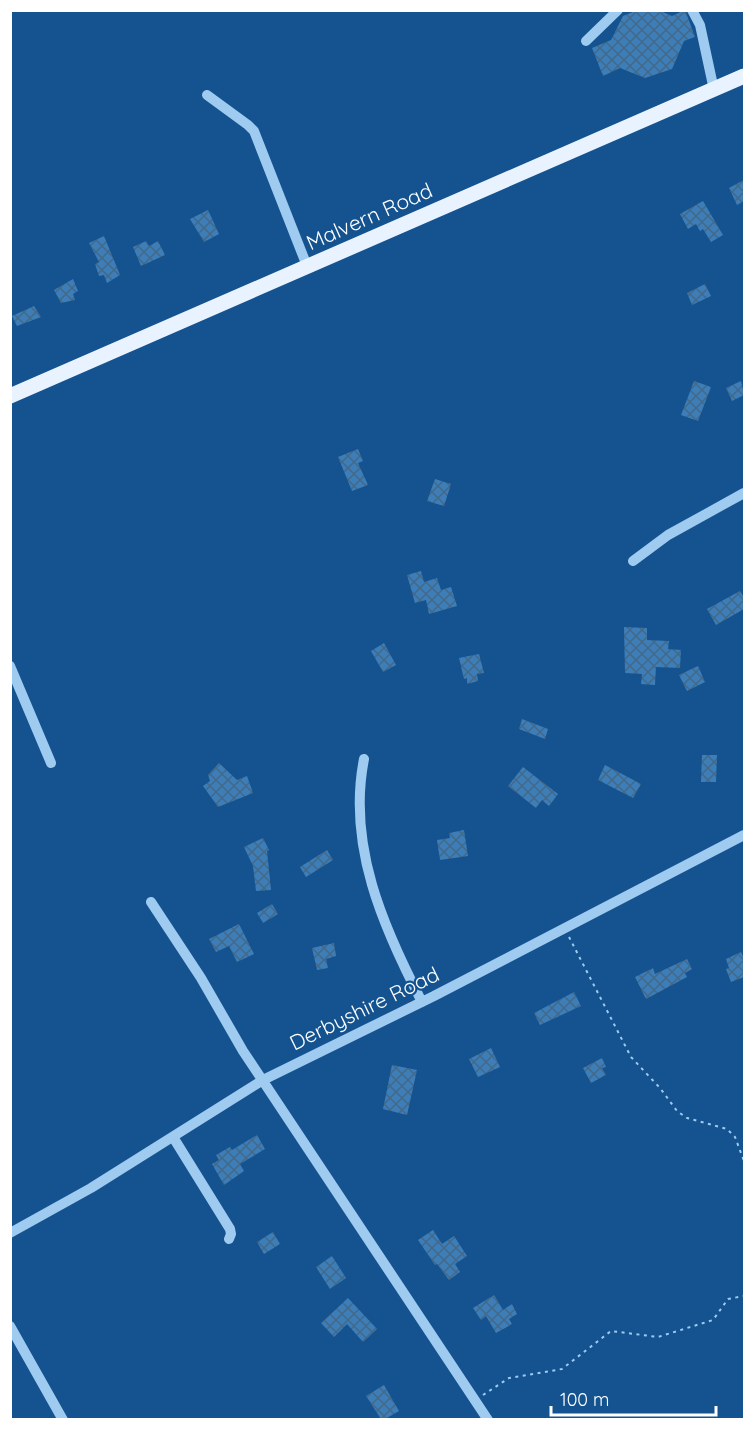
<svg xmlns="http://www.w3.org/2000/svg" width="755" height="1430" font-family="Quicksand,sans-serif">
	<defs>
		<pattern id="building-cross-hatch" width="8" height="8" patternUnits="userSpaceOnUse" patternTransform="scale(1.5)"><rect width="8" height="8" fill="#3d7eb8"/><path d="M0 0l8 8M0 8l8-8" fill="none" stroke="#446887"/></pattern>
	</defs>
	<rect width="100%" height="100%" fill="#14538f"/>
	<path fill="url(#building-cross-hatch)" d="M638 10H658L672 16 685 10 695 37 684 41 672 69 645 78 620 68 603 76 592 48 611 40 623 16Z
		M744 180V201L737 205 729 188Z
		M703 201 723 235 711 242 703 229 700 231 696 224 688 229 680 214Z
		M208 210 219 234 204 242 190 219Z
		M104 236 120 275 107 283 104 275 99 276 95 264 99 262 89 243Z
		M146 241 149 246 158 241 165 255 141 266 133 247Z
		M73 279 78 291 73 294 75 300 61 303 54 290Z
		M705 284 711 296 692 305 687 293Z
		M34 306 41 317 17 326 12 316Z
		M694 381 711 387 698 421 681 415Z
		M741 381 744 395 732 401 726 388Z
		M358 449 363 461 358 463 368 485 352 491 338 457Z
		M435 479 451 484 444 506 427 501Z
		M421 571 424 582 437 578 441 590 451 587 457 606 429 614 426 600 415 603 407 575Z
		M740 591 744 598V609L716 625 707 609Z
		M624 627 647 628V640L669 641 668 649 681 650 680 668 656 667 655 685 641 684 642 674 625 673Z
		M384 643 396 665 383 672 371 651Z
		M479 654 484 673 477 674 478 681 467 684V678L464 679 459 658Z
		M698 666 705 682 687 691 679 675Z
		M522 719 548 729 545 739 519 729Z
		M702 755H717L716 782H701Z
		M219 763 237 780 247 776 253 793 218 807 203 786 210 781 208 775Z
		M605 765 641 784 633 798 598 780Z
		M523 767 558 794 549 806 542 800 536 808 508 786Z
		M464 830 468 856 440 860 437 840 450 838 449 833Z
		M263 838 269 850 267 851 271 890 256 891 253 866 244 847Z
		M327 850 333 860 306 877 300 867Z
		M272 904 278 914 263 923 257 913Z
		M239 924 254 954 237 962 229 946 216 952 209 939Z
		M334 943 336 956 326 959 328 968 317 970 312 948Z
		M741 952 744 959V977L731 982 726 969 729 968 726 959Z
		M687 959 692 969 685 973 687 977 646 999 635 977 653 968 655 974Z
		M574 992 581 1006 540 1025 534 1013Z
		M491 1048 500 1067 478 1077 469 1059Z
		M602 1058 606 1067 602 1068 606 1075 591 1083 583 1068Z
		M392 1065 417 1070 407 1115 383 1109Z
		M257 1135 265 1149 240 1164 244 1171 224 1185 212 1164 219 1160 216 1155 230 1147 232 1150Z
		M433 1230 442 1244 454 1236 467 1256 455 1264 460 1272 449 1280 437 1264 435 1265 418 1240Z
		M273 1232 280 1244 264 1254 257 1242Z
		M332 1256 346 1278 330 1289 316 1267Z
		M494 1295 503 1310 512 1304 517 1314 509 1319 512 1324 496 1333 486 1316 481 1320 473 1308Z
		M348 1298 377 1329 363 1342 347 1324 334 1337 321 1323Z
		M384 1385 399 1411 385 1419H381L366 1396Z"/>
	<g fill="none" stroke-linecap="round" stroke-linejoin="round">
		<path stroke="#9fcbf1" stroke-width="2" stroke-dasharray="3 4.5" stroke-linecap="butt" d="M569 937 631 1057 660 1088 677 1111 687 1118 727 1129 735 1137 744 1161
			M483 1395 509 1378 562 1369 611 1331 658 1337 713 1320 728 1299 744 1296"/>
		<path stroke="#9fcbf1" stroke-width="10" d="M692 10 700 25 714 90
			M586 41 618 10
			M207 95 248 125 254 131 307 266
			M633 561 668 535 744 493
			M10 666 51 763
			M364 759C347 845 383 927 422 1002
			M151 902 201 978 243 1051 488 1420
			M173 1137 230 1229 231 1234 229 1239
			M10 1233 91 1188 263 1080 434 996 744 835
			M10 1326 63 1420"/>
		<path stroke="#e9f3ff" stroke-width="15" d="M10 396 744 76"/>
	</g>
	<g text-anchor="middle" dominant-baseline="central" stroke-width="4.5" stroke-linejoin="round" paint-order="stroke">
		<g font-size="21" fill="#fff" stroke="#14538f">
			<text transform="translate(369 216) rotate(-24)">Malvern Road</text>
			<text transform="translate(364 1008) rotate(-26)">Derbyshire Road</text>
		</g>
	</g>
	<rect width="755" height="1430" fill="none" stroke="#ffffff" stroke-width="24"/>
	<path d="M551 1406v9h165v-9" fill="none" stroke="#ffffff" stroke-width="3"/>
	<text x="560" y="1406" font-size="18" fill="#ffffff" stroke="#14538f" stroke-width="4.5" paint-order="stroke">100 m</text>
</svg>
